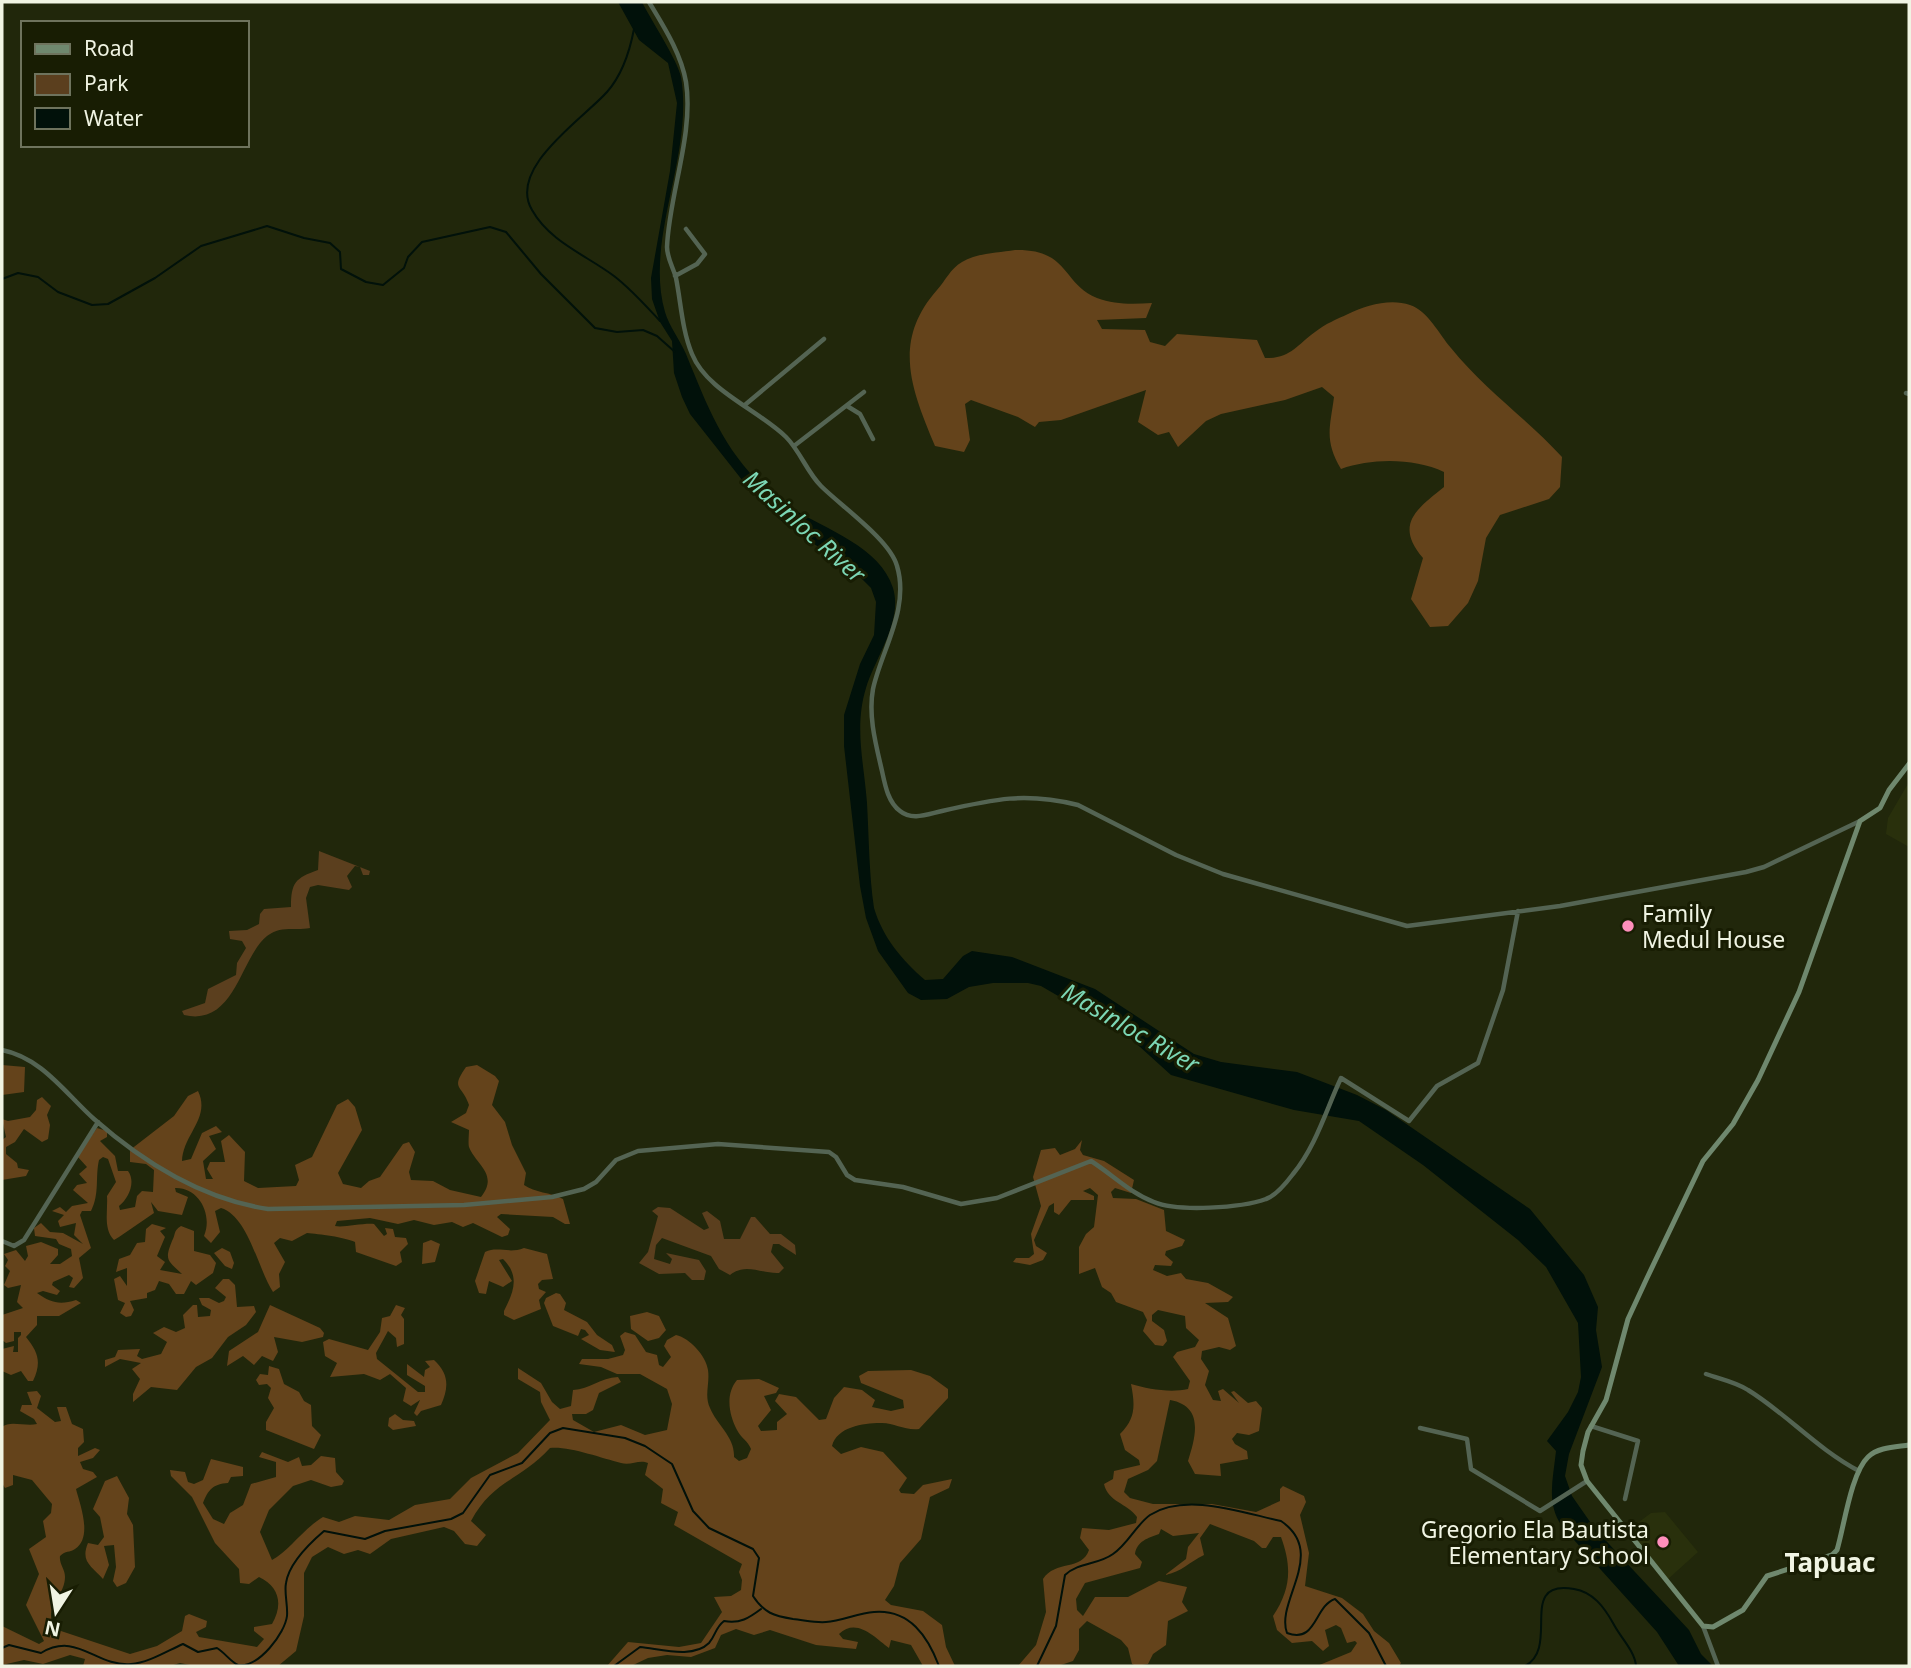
<svg xmlns="http://www.w3.org/2000/svg" width="1911" height="1668" font-family="'Noto Sans',sans-serif">
	<rect width="100%" height="100%" fill="#21270b"/>
	<path fill="#29300c" d="M1909 782V847L1886 834 1888 818Z
		M1665 1512 1698 1552 1667 1580 1627 1531 1651 1513Z"/>
	<path fill="#5b3f1e" d="M319 851 370 871 369 875H363L360 867 355 866 347 876 352 887 349 890 318 885 310 887 306 898 310 928C295 931 281 925 267 936 240 958 235 1027 184 1015L182 1011 205 1003 208 989 236 975 237 963 246 948 242 941 230 939 229 931 247 930 259 924 260 914 264 909 291 907C291 883 295 878 318 870Z
		M658 1207 670 1208 704 1230 709 1228 702 1213 707 1211 720 1221 724 1239H740L751 1217H755L770 1234H781L795 1245 796 1255 779 1244H773L771 1252 784 1268 779 1273C761 1274 746 1262 730 1275L719 1269 711 1256 662 1238 656 1245 654 1259 670 1264 672 1259 666 1253 699 1260 706 1271 704 1280H692L685 1273 659 1274 639 1263 648 1252 658 1216 652 1211Z"/>
	<path fill="#64431b" d="M1015 250C1070 249 1061 283 1097 298 1115 305 1134 304 1152 303L1146 318 1097 320 1102 329 1145 330 1150 342 1165 346 1177 334 1257 340 1265 358C1290 359 1297 345 1315 332 1325 324 1337 319 1348 314 1366 305 1391 298 1410 305 1428 311 1439 334 1451 348 1483 388 1527 419 1562 457L1560 487 1549 499 1500 515 1486 538 1478 581 1468 603 1448 626 1430 627 1411 599 1423 558C1394 524 1417 509 1444 487V472C1414 458 1372 458 1341 469 1324 440 1330 428 1334 397L1322 387 1285 400 1221 414 1206 421 1178 447 1169 432 1158 435 1138 422 1146 390 1061 420 1039 422 1035 427 1018 417 971 400 965 404 970 440 964 452 935 446C911 389 892 341 937 290 946 280 950 269 962 262 976 253 998 253 1015 250Z
		M2 1065 25 1067 24 1092 2 1095Z
		M477 1065 495 1076 499 1081 492 1105 505 1122 512 1145 526 1173 524 1185C535 1193 550 1192 563 1199L570 1224H565L553 1217 501 1214 497 1217 510 1229 508 1235 502 1237 473 1223 463 1227 452 1222 434 1225 414 1220 398 1224 370 1218 337 1221 335 1226C343 1228 362 1223 374 1224L384 1236 387 1234 385 1228 393 1229 395 1237 406 1238 408 1244 400 1252 402 1262 396 1266 356 1252 355 1242C344 1237 319 1234 307 1233L292 1241 280 1238 274 1243 285 1262 279 1274 280 1287 273 1292C258 1269 248 1216 221 1208L215 1211 220 1232 211 1243 204 1236C213 1215 199 1187 175 1188L176 1192 188 1197 182 1215 158 1211 151 1202 154 1213 119 1237 114 1240C103 1229 108 1211 107 1196L116 1182 108 1159 103 1157 99 1160C95 1178 100 1193 91 1211H82L80 1215 91 1248 79 1258 83 1278 74 1288 69 1287 73 1278 69 1275 53 1282 52 1285 60 1291 57 1295 43 1291 37 1293C51 1303 60 1305 76 1300L81 1303 59 1316H37V1325L26 1337C38 1352 42 1362 33 1381H28L21 1371 11 1375 2 1371V1349L14 1346 13 1352H18V1338L21 1335V1332H14V1341L6 1343 2 1340V1315L23 1308 17 1302 21 1285 8 1288 4 1285 10 1271 5 1266 8 1260 4 1254 16 1250 25 1261 28 1256 26 1246 41 1242 58 1249V1255L50 1264H60L72 1256 71 1249 59 1244 56 1239 35 1236 34 1228 41 1223 50 1232 63 1233 83 1244 74 1235 76 1223 60 1227 58 1221 64 1215 52 1211 60 1207 66 1212 72 1206 88 1203 73 1190 77 1185 87 1183 79 1174 87 1167 77 1156 97 1128 107 1131V1137L100 1141 115 1156 118 1171H128C136 1182 129 1198 119 1206L120 1210 135 1207 137 1196 142 1191 153 1192 154 1170 146 1164 130 1162V1150L174 1116 188 1096 198 1091C211 1118 183 1134 182 1161L191 1159 202 1133 216 1126 222 1132 209 1136 216 1149 203 1161 206 1179H213L207 1169 210 1162H225L221 1141 229 1135 245 1152 244 1181 258 1188 296 1186 299 1180 295 1165 312 1157 337 1105 348 1099 355 1107 362 1130 338 1173 343 1184 361 1188 369 1181 380 1177 403 1144 409 1142 415 1152 409 1172 411 1180 433 1181 450 1190 481 1197C499 1174 476 1165 469 1147 468 1143 469 1134 469 1130L451 1122 466 1113 469 1105C462 1084 450 1090 466 1067Z
		M42 1097 51 1106 47 1115 50 1125 48 1139 42 1142 24 1129 15 1142 6 1147V1154L17 1163 18 1168 29 1170 26 1176 2 1180V1140L6 1137 2 1119 8 1121 30 1117 36 1110 37 1100Z
		M1082 1140 1080 1150 1083 1155 1104 1161 1134 1180 1131 1193 1115 1188 1111 1192 1113 1198 1136 1199 1164 1210 1166 1231 1185 1240 1182 1246 1166 1251 1165 1255 1173 1262 1171 1266 1155 1265 1153 1270 1167 1276 1181 1273 1186 1279 1208 1283 1233 1297 1228 1302 1205 1303 1228 1318 1236 1346 1230 1350 1219 1347 1202 1351 1201 1359 1209 1371 1205 1385 1213 1400 1221 1401 1218 1391 1223 1389 1239 1403 1231 1392 1234 1391 1248 1403 1256 1401 1262 1408 1259 1431 1249 1435 1237 1433 1232 1439 1235 1444 1247 1451 1248 1459 1220 1464 1221 1476 1195 1474 1188 1461C1196 1436 1204 1406 1170 1400L1157 1461 1148 1470 1128 1479 1124 1492 1130 1498 1153 1504H1212L1256 1512 1280 1501V1489L1283 1486 1304 1496 1306 1502 1300 1515 1309 1553 1305 1586 1342 1598 1363 1614 1374 1631 1389 1643 1401 1663 1399 1666H1317L1351 1652 1357 1643 1355 1641 1347 1643 1341 1628 1336 1625 1325 1630 1329 1646 1323 1651 1312 1641 1292 1643 1277 1630 1273 1616C1291 1589 1292 1567 1281 1537H1273L1266 1548H1262L1254 1541 1210 1524 1200 1538 1204 1555C1189 1562 1182 1572 1165 1575L1186 1559 1188 1547 1199 1533 1173 1536 1161 1529 1159 1534C1148 1538 1137 1541 1135 1554L1142 1562 1140 1568 1085 1583 1076 1599 1077 1610 1083 1616 1095 1597H1128L1159 1581 1187 1587 1182 1602 1188 1611 1168 1621 1166 1645 1153 1654 1148 1664 1136 1666 1132 1664 1128 1648 1121 1640 1087 1621 1079 1629V1650L1073 1661 1058 1666H1018L1036 1645 1046 1612 1043 1579C1055 1560 1082 1571 1089 1550L1080 1538 1082 1528 1109 1530 1136 1523 1137 1517C1127 1503 1108 1502 1104 1484L1113 1479 1114 1471 1140 1465 1139 1460 1125 1450 1120 1434C1136 1418 1135 1405 1131 1384 1148 1389 1170 1393 1188 1389L1190 1381 1173 1357 1177 1352 1195 1347 1199 1340 1186 1328 1185 1316 1158 1310 1152 1315V1321L1164 1330 1167 1341 1163 1346 1155 1345 1143 1331 1147 1320 1143 1312 1116 1302 1111 1293 1102 1287 1095 1268 1079 1274V1247L1086 1234 1094 1227 1098 1195 1090 1188 1083 1191 1094 1196V1200H1071L1059 1215 1054 1212V1203L1049 1206 1034 1240 1036 1246 1047 1253 1043 1260 1030 1265 1013 1262 1016 1258H1029L1034 1254 1031 1234 1041 1206 1033 1177 1041 1150 1055 1148 1060 1155 1075 1149Z
		M152 1224 166 1228 160 1231 165 1237 157 1256 165 1262 160 1270 182 1274C168 1260 164 1261 172 1241 176 1234 173 1231 181 1226L194 1231V1251L210 1255 216 1263 213 1273 196 1285 191 1281 184 1294H176L169 1284 159 1281 155 1290 147 1293V1298L130 1301 134 1310 131 1316 126 1317 120 1313 125 1303 118 1300 114 1279 120 1276 127 1286V1268L116 1272 119 1259 130 1255 137 1243 145 1242 146 1229Z
		M431 1240 440 1244 435 1262 422 1264 423 1243Z
		M222 1248 230 1252 234 1263 232 1269 225 1266 214 1253Z
		M524 1248 547 1254 553 1279 542 1280 538 1284 539 1289 546 1292 539 1300 541 1309 514 1320 504 1315V1311C514 1291 520 1276 503 1259L499 1260 512 1281 503 1287 489 1281 486 1294 479 1293 475 1281 485 1252C498 1246 509 1254 524 1248Z
		M223 1279H229L235 1285 237 1307 254 1306 256 1312 246 1325 228 1337 212 1358 196 1367 177 1390 151 1387 133 1402V1394L140 1379 132 1369 141 1363 120 1359 105 1367V1360L115 1357 118 1350 140 1349 137 1356 142 1359 161 1354 167 1342 153 1333 164 1327 176 1332 185 1328 183 1315 193 1305H197L198 1317 210 1316 211 1310 202 1305 199 1298H209L219 1303 224 1301 226 1297 215 1288Z
		M556 1293 560 1294 566 1303 564 1310 587 1322 597 1335 612 1345 615 1352 600 1350 581 1339 589 1335 585 1330 581 1329 578 1336 553 1326 544 1303 546 1298Z
		M270 1305 320 1328 324 1333 323 1337 302 1342 274 1337 278 1352 273 1361 262 1356 254 1365 243 1356 227 1366 229 1351 258 1332Z
		M396 1305 405 1308 401 1315 404 1319V1344L397 1347 396 1338 388 1331 376 1353 377 1359 418 1392H425V1386L407 1375V1364L424 1377 425 1370 430 1367 425 1361 434 1360C449 1374 449 1387 441 1405L421 1411 417 1416 414 1413 420 1400 411 1406 403 1401 406 1388 390 1374 380 1380 364 1374 330 1377 337 1363 325 1356 323 1342 329 1339 368 1350 380 1332 382 1318 390 1316Z
		M647 1312 659 1316 666 1330 659 1338 648 1341 631 1329 630 1316Z
		M625 1332 635 1335 646 1352 657 1355 659 1365 663 1367 671 1357 664 1346 667 1340 676 1335C690 1338 706 1356 708 1370 710 1384 704 1395 710 1408 717 1425 735 1437 734 1457L739 1461 747 1458 751 1449C748 1441 741 1438 737 1430 729 1415 725 1394 737 1380L759 1379 779 1388 776 1393 764 1396 771 1410 758 1426 761 1431 777 1430V1422L787 1414 775 1401 779 1394 796 1397 819 1420 826 1419 834 1398 844 1387 862 1390 875 1400 872 1407 891 1411 904 1408 903 1400 861 1383 859 1376 868 1371 911 1370 930 1376 948 1389V1398L919 1429C905 1431 893 1422 880 1423 863 1423 837 1427 832 1446L841 1454 861 1447 883 1452 907 1478 899 1490 901 1493 914 1494 923 1485 952 1479 949 1488 930 1497 921 1539 900 1563 894 1586 885 1600 891 1605 923 1611 942 1625 946 1647 955 1666H923L911 1645 891 1640 889 1648C875 1638 857 1617 839 1634L843 1639 858 1642 856 1649 816 1645 770 1630 754 1635 736 1629 721 1635 715 1648 691 1657 667 1655 648 1658 631 1666H607L628 1642 679 1647 701 1643 722 1612 714 1597 731 1596 741 1590 742 1580 739 1572 742 1564 674 1525 678 1512 661 1503 663 1489 645 1475 648 1463C639 1459 631 1466 621 1463 601 1458 569 1446 550 1448 520 1481 493 1480 471 1521L486 1535 477 1546 465 1544 454 1531 444 1527 391 1539 370 1554 358 1550 344 1554 328 1547 312 1557 304 1573V1616L296 1651 278 1666H195L180 1663 170 1666H83L85 1659 70 1655 43 1664 24 1660 2 1665V1626L39 1644 44 1641 26 1605 39 1574 29 1549 46 1537 43 1521 51 1513 52 1504 32 1480 13 1475V1485L5 1488 2 1483V1427C10 1420 26 1427 37 1424L34 1419 20 1411 22 1405H32L27 1392 37 1391 41 1396 37 1408 55 1422 61 1421 57 1407H66L72 1424 83 1429 84 1442 78 1448V1456L95 1448 100 1450 93 1458 80 1462 83 1469 93 1472 97 1477 76 1489C80 1505 93 1537 75 1549 69 1553 66 1550 60 1556 59 1564 65 1569 65 1577 65 1597 42 1607 55 1629L130 1654 157 1646 182 1631 185 1616 189 1614 207 1621 206 1627 196 1632 199 1637 257 1647 264 1639 254 1631V1627L272 1624C283 1605 280 1587 259 1577L249 1584 240 1583 239 1569 215 1543 192 1497 171 1476 170 1470 185 1472 188 1482 194 1484 203 1480 211 1459 243 1467V1476L231 1477 228 1483C213 1484 208 1490 203 1503L213 1519 224 1524 230 1513 243 1505 251 1484 276 1477V1462L259 1457 262 1452 288 1462 299 1457 302 1466 311 1465 321 1456 335 1458 336 1472 344 1481 342 1485 331 1487 311 1480 293 1486 269 1510 260 1532 272 1560C288 1552 303 1529 323 1517L339 1522 355 1516 389 1520 415 1505 450 1499 471 1478 518 1453 550 1420 541 1402 540 1392 518 1379V1368L541 1383 552 1402 560 1409 571 1406 573 1390C590 1389 600 1378 618 1377L621 1382 599 1393 593 1410 586 1414H572L573 1420 594 1432 621 1425 645 1435 667 1430 672 1404 667 1389 640 1374H617L601 1367 579 1364 582 1359H608L623 1355 625 1350 620 1336Z
		M269 1366 279 1369 284 1384 299 1392 304 1401 311 1405 312 1426 321 1435 314 1449 266 1430V1422L274 1408 268 1398 271 1388 267 1384 259 1385 256 1380 260 1374 268 1375Z
		M395 1414 403 1420 414 1421 416 1426 393 1430 388 1426 389 1418Z
		M117 1476 129 1498 127 1514 133 1525 135 1567 126 1583 117 1587 113 1581 116 1567 114 1545 104 1546 109 1565 103 1579C92 1566 80 1562 88 1543L98 1545 104 1537 100 1517 93 1509 105 1481Z"/>
	<path fill="#01110a" d="M618 2H642C651 20 678 61 681 77 694 156 644 239 665 312 669 326 680 340 686 354 709 410 725 455 774 496 808 525 878 540 893 588 903 621 875 658 866 688 854 727 864 763 867 803 869 838 869 874 874 908 883 938 902 960 925 980L943 979 963 956 972 951 1012 957 1095 989 1194 1054 1221 1062 1297 1072 1357 1095 1386 1110 1530 1209 1584 1275 1598 1307 1596 1330 1602 1367 1569 1454 1565 1476 1572 1496 1595 1529 1689 1630 1701 1654 1713 1666H1679L1657 1632 1565 1530C1545 1507 1553 1480 1556 1451L1547 1441 1568 1412 1578 1392 1581 1377 1578 1323 1546 1267 1518 1240 1423 1165 1359 1121 1294 1110 1171 1075 1129 1037 1041 986 1028 983H993L969 987 947 999 921 1000 908 993 878 951 866 918 860 886 844 746V715L860 664 874 635 876 602 871 588 855 572 785 524 750 490 690 414 682 397 674 373 672 341 660 322 652 299 651 278 670 171 677 103 668 63 639 40Z"/>
	<g fill="none" stroke-linecap="round" stroke-linejoin="round">
		<path stroke="#01110a" stroke-width="2" d="M634 29C630 50 622 75 607 92 584 118 507 168 532 210 550 242 586 255 614 276 631 289 645 305 660 321
			M2 279 18 273 38 277 58 292 92 305 108 304 155 278 201 246 267 226 304 238 330 243 340 252 341 269 366 282 383 285 404 268 408 257 422 242 490 227 506 232 541 274 595 328 617 332 643 330 657 336 675 352
			M2 1648 9 1645 41 1653C77 1631 96 1667 131 1664 148 1663 167 1651 183 1644L198 1652 217 1648C224 1652 231 1662 238 1665 259 1668 285 1633 287 1616 288 1605 284 1593 286 1583 289 1563 310 1543 324 1531L365 1539 385 1531 451 1519 463 1513 490 1475 522 1463 550 1433 563 1428 625 1438 645 1446 672 1464 693 1511 709 1528 753 1549 759 1558 753 1596C764 1613 774 1616 793 1619 804 1620 815 1623 826 1622 842 1621 858 1613 874 1612 910 1609 928 1637 939 1666
			M614 1666 640 1647C661 1649 693 1659 709 1643 716 1635 715 1628 724 1621 740 1624 749 1618 761 1609
			M1037 1666 1056 1626 1065 1575C1079 1562 1098 1565 1113 1554 1128 1544 1136 1525 1150 1515 1186 1492 1243 1513 1281 1521 1328 1553 1275 1601 1287 1633 1317 1644 1314 1606 1335 1599L1369 1633 1386 1666
			M1525 1666C1561 1647 1516 1579 1574 1589 1593 1592 1604 1607 1613 1623 1620 1637 1635 1651 1636 1666"/>
		<path stroke="#546453" stroke-width="4.5" d="M649 2C664 27 681 53 686 82 694 134 669 195 667 247 667 258 673 267 676 278 681 303 682 330 692 354 707 391 757 409 786 437 800 451 807 472 821 486 841 506 890 540 897 566 910 609 881 651 873 689 868 716 876 745 882 771 885 785 888 802 900 811 912 821 928 814 942 811 994 799 1025 792 1078 805L1176 855 1223 874 1407 926 1560 906 1746 872 1764 867 1860 821
			M675 276 697 264 705 254 686 229
			M1906 393 1909 394
			M746 404 824 339
			M847 406 860 414 873 439
			M794 446 864 392
			M2 1050C42 1058 65 1093 94 1119 144 1163 202 1199 268 1209L464 1205 552 1197 584 1189 596 1182 616 1160 638 1151 718 1144 829 1152 836 1157 847 1175 855 1180 903 1187 961 1204 997 1198 1091 1161C1113 1175 1130 1193 1154 1202 1178 1212 1241 1208 1266 1199 1275 1196 1287 1182 1293 1174 1316 1146 1326 1110 1341 1078L1409 1121 1437 1086 1478 1063 1503 990 1518 911
			M2 1241 14 1246 24 1240 98 1122
			M1706 1374C1720 1379 1736 1382 1748 1390 1787 1414 1817 1449 1859 1471
			M1591 1426 1638 1441 1625 1499
			M1420 1428 1467 1439 1471 1469 1540 1511 1587 1481
			M1703 1626 1718 1666"/>
		<path stroke="#6f886e" stroke-width="5" d="M1909 764 1889 790 1880 808 1860 821 1799 992 1758 1080 1733 1124 1703 1161 1647 1278 1628 1319 1606 1400 1588 1432 1583 1451 1581 1465 1587 1481 1703 1626 1713 1627 1743 1610 1767 1576 1832 1555 1837 1550C1844 1527 1851 1473 1868 1457 1878 1447 1896 1447 1909 1445"/>
	</g>
	<g fill="#fe8ebb" stroke="#181d03" stroke-width="2.5">
		<circle cx="1628" cy="926" r="7"/>
		<circle cx="1663" cy="1542" r="7"/>
	</g>
	<g text-anchor="middle" dominant-baseline="central" stroke-width="6" stroke-linejoin="round" paint-order="stroke">
		<g font-size="23" fill="#f0f4e3" stroke="#181d03" text-anchor="start">
			<text x="1642" y="913">Family<tspan x="1642" dy="26">Medul House</tspan></text>
			<text x="1649" y="1529" text-anchor="end">Gregorio Ela Bautista<tspan x="1649" dy="26">Elementary School</tspan></text>
		</g>
		<g font-size="24" font-style="italic" fill="#7cd7b5" stroke="#181d03">
			<text transform="translate(805 526) rotate(42)">Masinloc River</text>
			<text transform="translate(1131 1027) rotate(30)">Masinloc River</text>
		</g>
		<g font-size="26" font-weight="bold" fill="#f0f4e3" stroke="#181d03">
			<text x="1830" y="1562">Tapuac</text>
		</g>
	</g>
	<rect width="1911" height="1668" fill="none" stroke="#f0f4e3" stroke-width="7"/>
	<rect x="21" y="21" width="228" height="126" fill="#181d03" stroke="#6e735d" stroke-width="2"/>
	<rect x="35" y="44" width="35" height="10" fill="#6f886e" stroke="#6e735d" stroke-width="2"/>
	<text x="84" y="56" font-size="21" fill="#f0f4e3">Road</text>
	<rect x="35" y="74" width="35" height="21" fill="#5b3f1e" stroke="#6e735d" stroke-width="2"/>
	<text x="84" y="91" font-size="21" fill="#f0f4e3">Park</text>
	<rect x="35" y="108" width="35" height="21" fill="#01110a" stroke="#6e735d" stroke-width="2"/>
	<text x="84" y="126" font-size="21" fill="#f0f4e3">Water</text>
	<g transform="translate(56 1612) rotate(192)" stroke="#181d03" stroke-width="5" paint-order="stroke">
	<path d="M0-5L12 26L0 18L-12 26Z" fill="#f0f4e3"/>
	<text y="-10" font-size="19" font-weight="bold" text-anchor="middle" fill="#f0f4e3">N</text>
	</g>
</svg>
